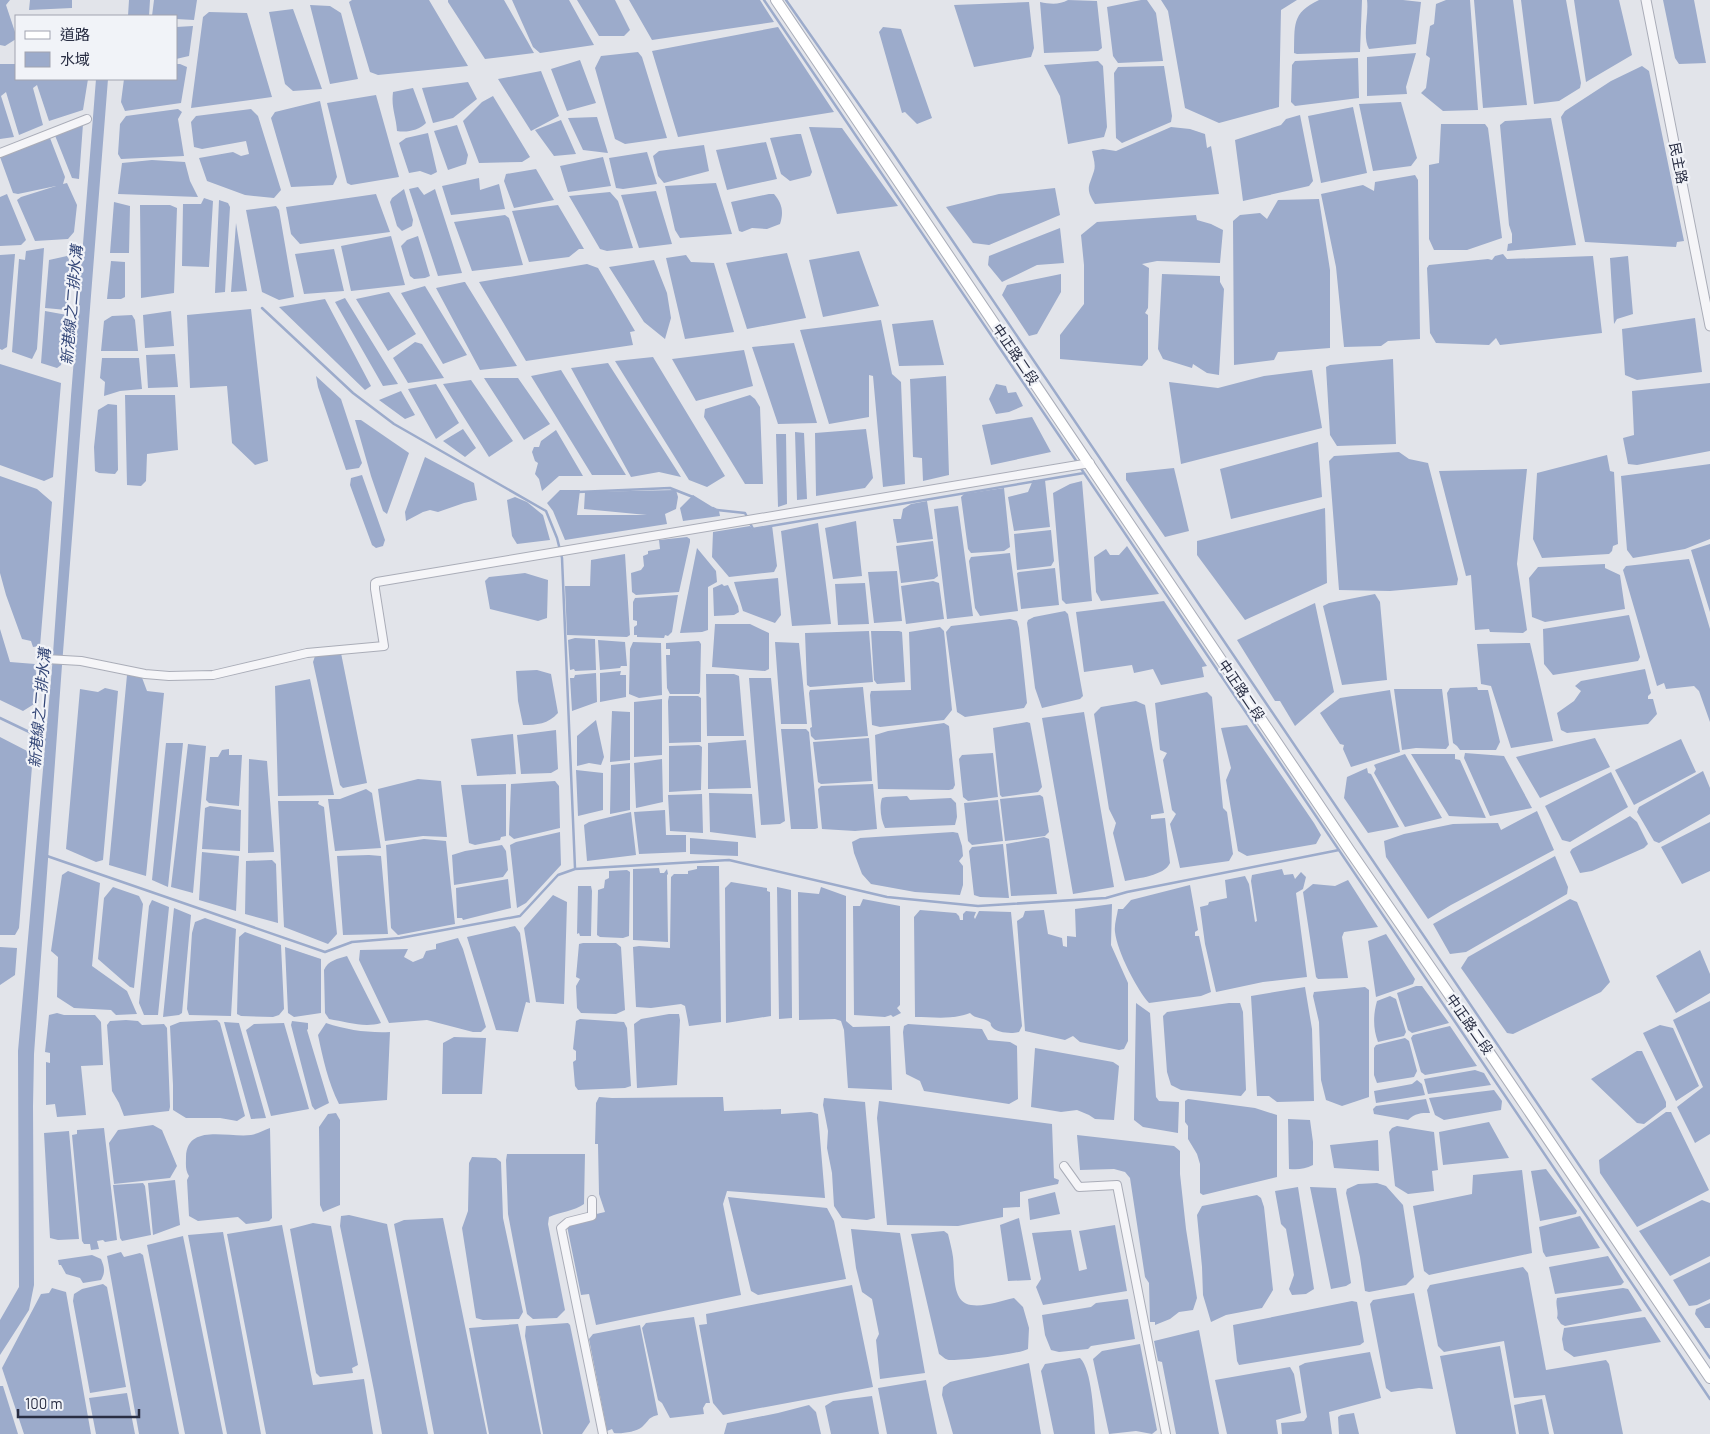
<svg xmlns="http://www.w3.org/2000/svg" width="1710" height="1434" font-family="Barlow,'Noto Sans TC',sans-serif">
	<rect width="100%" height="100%" fill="#e2e4ea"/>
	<path fill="#9cabcb" d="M0 0H10L6 5 16 35V39L5 46 0 45Z
		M30 0H72V8L29 10Z
		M129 0H150L149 16H128Z
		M154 0H197L194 20 176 19V16H152Z
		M352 0H429L468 66 378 75 370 72 349 2Z
		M448 0H504L534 53 485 59 448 2Z
		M512 0H569L594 45 540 53 533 47Z
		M577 0H615L630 30 624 36H599Z
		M629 0H760L774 22 652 40Z
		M1068 0 1097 1 1102 48 1098 51 1044 53 1040 2C1050 4 1059 5 1068 0Z
		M1141 0H1147L1156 13 1163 61 1118 63 1113 56 1107 7Z
		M1161 0H1297L1281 10 1279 107 1219 123 1185 108 1168 11Z
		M1319 0H1362L1360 52 1297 54 1294 53C1295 26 1291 13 1319 0Z
		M1367 0H1403L1421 2 1416 44 1369 49C1362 37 1369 15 1367 0Z
		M1446 0H1470L1478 110 1443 111 1421 93 1426 88 1430 58 1426 55 1430 26 1434 24 1436 4Z
		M1474 0H1513L1527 105 1483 108Z
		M1521 0H1566L1581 83 1580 88 1559 101 1534 104Z
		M1574 0H1619L1632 55 1586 82Z
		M1663 0H1694L1706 63 1679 64 1675 58Z
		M1029 2 1034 48 1031 57 974 67 954 5Z
		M310 5 330 6 341 13 358 79 330 84Z
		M293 9 322 89 293 91 285 84 269 12Z
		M209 12 247 13 272 97 191 108 203 17Z
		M193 26 189 56 176 59V27Z
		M778 27 834 112 678 137 652 51Z
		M883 27 901 29 932 118 917 124 905 112 902 113 879 32Z
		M638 52 642 57 667 138 625 144 615 139 595 68 601 56Z
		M1416 53 1406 87 1407 94 1367 96V57Z
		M1358 58 1359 98 1295 106 1291 102 1292 65 1295 61Z
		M580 60 596 103 567 111 551 69Z
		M1098 61 1103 66 1107 127 1104 137 1068 144 1060 96 1044 65Z
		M0 64H16V79H88L83 110 49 121 37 85 33 88 43 125 19 135 6 92 1 96 14 137 0 139Z
		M176 64H180L187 67 181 103 125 111 121 102 124 79H176Z
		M1164 66 1172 116 1171 122 1122 143 1116 138 1114 73 1118 67Z
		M1642 66 1649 71 1684 241 1677 242 1676 247 1585 242 1561 117 1565 111 1611 81Z
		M541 71 559 116 531 131 498 79Z
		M96 79H108L62 665 34 1054 33 1106 34 1285 29 1310 0 1355V1320L19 1287 18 1051 52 668 71 396Z
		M468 82 477 99 453 118 433 123 422 88Z
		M413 88 426 123C419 130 407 133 397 131 396 116 391 108 393 92Z
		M376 95 399 177 351 185 347 183 327 103Z
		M493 96 530 157 522 162 479 163 463 121 482 102Z
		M320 101 337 177 333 185 291 187 271 118 275 112Z
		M1401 102 1417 158 1411 166 1373 171 1359 104Z
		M1353 107 1367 173 1321 183 1308 116Z
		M178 109 182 112 178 119 184 156 121 159 118 154 120 124 126 116Z
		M251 109 258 116 281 190 274 198 245 195 207 181 199 158 233 152 241 156 249 154 246 141 202 149 194 147 191 122 196 116Z
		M1300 115 1313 181 1309 186 1243 201 1235 140 1281 125 1286 119Z
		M597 117 608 153 583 150 568 118Z
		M1551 118 1576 245 1507 251 1508 244 1512 243V234L1509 225 1500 125 1505 121Z
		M561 120 576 154 554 156 535 130Z
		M83 124 79 179 72 178 54 133Z
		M1441 124H1485L1488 128 1502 238 1467 250H1434L1429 239V165L1439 163Z
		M457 125 468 155 466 164 448 170 434 131Z
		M809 127 842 128 898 206 837 214Z
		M1171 127 1190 129 1205 134 1207 148 1211 146 1219 194 1095 204C1085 188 1089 187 1094 171 1096 164 1093 157 1092 151L1103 149 1116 151Z
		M428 133 437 172 431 175 420 171 409 173 399 143 406 138Z
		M797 134H801L812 172 810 176 790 181 781 174 770 138Z
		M50 138 65 177 63 184 67 183 77 205 74 232 68 239 35 241 17 200 21 197 56 186 18 194 13 193 0 157Z
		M766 142 777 179 727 190 716 150Z
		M704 145 709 171 664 183 658 176 653 156 659 151Z
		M647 152 657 184 623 189 616 188 609 158Z
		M603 157 611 186 568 192 560 166Z
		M152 160 185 162 190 181 198 197 118 194 122 163Z
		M536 169 554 200 514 208 504 181 506 174Z
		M1415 175 1418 180 1420 339 1388 341 1381 346 1344 347 1336 267 1321 194 1363 185 1374 191 1375 182Z
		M479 178 480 190 499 184 505 209 451 215 442 186Z
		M716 183 732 234 680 238 675 230 665 186Z
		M418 187 424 195 435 189 462 273 438 276 409 189Z
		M1055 188 1060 215 989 245 973 243 946 207 999 194Z
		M404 189 413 220 412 226 402 231 397 226 390 202 392 198Z
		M656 191 672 244 639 248 621 195Z
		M610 192 618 201 633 248 607 251 600 249 569 196Z
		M7 194 26 240 21 245 0 246V197Z
		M376 194 390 232 300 244 291 234 286 207Z
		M769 194H774C782 203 784 212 780 224L767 229 752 228 742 232 739 231 731 202Z
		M204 198 213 201 209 267 182 266 183 204H201Z
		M1319 199 1330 270V348L1278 352 1274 360 1234 365 1233 221 1240 215 1260 213 1267 219 1278 200Z
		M219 200 228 203 230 207 225 292 215 293Z
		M114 202 130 206 129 253H110Z
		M140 205H170L177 208 174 293 141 298Z
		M558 205 584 249H579L569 257 529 262 512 211Z
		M276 206 279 210 294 297 279 300 262 292 246 210Z
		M505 215 509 218 523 265 472 271 454 222Z
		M1196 215 1197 220 1211 224 1223 230 1220 263 1157 261 1142 264 1149 268 1148 308 1145 313 1148 315V359L1142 366 1060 359V335L1084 304V265L1081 235 1097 222Z
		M236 223 247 291 231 292Z
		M1060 228 1064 263 1037 265 1002 282 988 265 989 256Z
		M391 236 405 285 351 291 341 246Z
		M418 236 430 276 425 278 414 279 410 276 401 246 407 240Z
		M44 248 37 349 32 359 12 352 19 259 25 260 26 251Z
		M334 249 344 291 304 294 295 254Z
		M859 251 879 306 823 317 809 260Z
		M787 253 806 318 747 329 726 263Z
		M15 254 7 347 2 350 0 349V255Z
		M1503 254 1507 259 1593 256 1602 333 1500 345 1496 338 1489 345 1436 343 1430 333 1427 268 1429 265 1488 259 1492 260 1495 256Z
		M686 255 691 262 714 263 734 332 685 339 666 258Z
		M67 256 71 263 67 310 45 308 49 260Z
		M1628 256 1633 314 1617 319 1614 324 1610 258Z
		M654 260 667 293 671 318 665 339 644 322 609 267Z
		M111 261 125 262V297L121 299H107Z
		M587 264 598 268 635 331 630 332 633 345 526 361 479 282Z
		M1061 274V292L1037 334 1029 336 1002 295 1007 285Z
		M1162 274 1220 276V282L1224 289 1219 375 1207 373 1193 364 1192 368 1163 359 1158 349Z
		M464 282H465L517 366 480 370 436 288Z
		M425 286 467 355 443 364 401 293Z
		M389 292 416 334 388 351 356 299Z
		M345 298 398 384 383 386 335 302Z
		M325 299 371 386 365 390 279 307Z
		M251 309 268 461 255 465 232 443 227 386 190 388 187 315Z
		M45 311 67 315 61 365 57 368 41 363Z
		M171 311 174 346 145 348 143 315Z
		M132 315 135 320 138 351H101L104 321 112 316Z
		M1695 318 1702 372 1637 380 1625 375 1622 329Z
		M881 320 892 374 901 382 905 484 883 487 873 376 869 375V417L829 424 800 330Z
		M933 320 944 365 899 366 892 324Z
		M415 342 422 344 444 378 408 383 393 358Z
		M794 343 817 423 778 424 752 347Z
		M744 350 753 386 696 401 672 359Z
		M175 354 178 387 148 388 146 355Z
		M653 357 725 476 707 487 689 480 615 361Z
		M102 358H139L142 389 120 391 104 396 105 382 100 378Z
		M1393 359 1396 444 1337 446 1330 435 1326 367 1330 365Z
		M608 363 681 477 659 472 631 477 571 368Z
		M0 364 61 383 53 477 44 481 0 465Z
		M561 370 626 475H592L531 376Z
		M1312 370 1322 428 1181 464 1169 382 1218 388 1264 376Z
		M316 376 341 399 362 463 359 468 346 470 318 387Z
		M946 376 949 475 923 481 922 458 913 457 910 379Z
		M484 378H518L550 424 524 440Z
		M471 380 513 441 489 457 443 384Z
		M1710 383V451L1637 465 1628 464 1623 438 1634 435 1632 391Z
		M436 384 459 423 436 439 408 389Z
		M996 384 1006 386 1008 393 1016 392 1023 406 1009 412 996 414 989 399Z
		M401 391 415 415 405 419 379 400Z
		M125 395H175L178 450 147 454 146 481 141 486 127 485Z
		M750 395 755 399 760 407 763 484H745L704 417 705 409Z
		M108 404 117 405 118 470 115 474 99 473 95 471 94 447 98 410Z
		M1032 417 1051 452 991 465 982 425Z
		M355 420H361L409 453 387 514 383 511 371 476Z
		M463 429 476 448 465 457 443 441Z
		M866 429 873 478 865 488 816 496 815 433Z
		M556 430 583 476H559L542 491 539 479 535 474 538 463 535 461 532 452 534 447H539L541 441Z
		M795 432 804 433 807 499 797 500Z
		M776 434H786L787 504 778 507Z
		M1318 442 1322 497 1231 519 1220 469Z
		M1399 452 1409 459 1428 463 1458 579 1457 585 1390 591 1339 590 1329 461 1334 456Z
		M1607 455 1610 471 1614 472 1618 544 1613 546 1612 551 1609 554 1542 558 1533 539 1537 473Z
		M425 457 474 483 477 500 464 503 438 512 430 510 423 512 406 521 405 512Z
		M1710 464V539L1685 549 1633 558 1627 550 1621 476Z
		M1174 468 1189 531 1165 537 1126 480V473Z
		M1527 469 1517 564 1527 630 1523 633 1490 632 1489 629 1475 630 1471 575 1466 576 1439 471Z
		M362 475 385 540 383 546 376 548 372 545 350 485 351 478Z
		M0 476 37 489 52 502 40 646 33 647 31 641 22 639 6 595 0 573Z
		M1033 480H1045L1050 527 1014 531 1008 497 1028 492Z
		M1082 481 1092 601 1066 604 1062 600 1053 493 1070 484Z
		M1004 488 1010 547 1004 551 971 553 968 549 961 497 964 494Z
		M560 490H580L577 515H647L584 509 585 492 676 490 678 497 676 509 665 514 667 524 565 540 553 511 547 503Z
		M693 495 719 511 720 516 683 521 680 508Z
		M515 497 527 502 543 515 550 540 517 544 512 536 507 500Z
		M927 501 933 539 897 543 893 519H901L903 509 911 504Z
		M958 506 973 616 947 619 934 509Z
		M1325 508 1327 583 1245 620 1197 555V541Z
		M856 521 862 576 833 579 825 528Z
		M818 523 831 624 792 626 781 531Z
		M772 525 777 566 774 572 729 577 712 557 713 532 750 526 753 530Z
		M1051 530 1054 561 1051 566 1017 570 1014 534Z
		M687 537 690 539V542L679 592 636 595 632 592 631 573 641 570 644 566 643 556 648 554V551L660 549 659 540Z
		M933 541 938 576 934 579 901 583 896 546Z
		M1710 544V612L1691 550Z
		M1127 546 1159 594 1101 601 1096 592 1094 557 1106 549 1110 555H1119Z
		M697 548 716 571 717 582 708 587V630L702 632 680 633Z
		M1010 553 1018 611 980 616 975 608 969 561 971 557Z
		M625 554 630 635 627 637 567 635 565 586H590L591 560Z
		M1689 559 1710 629V722L1699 691 1694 686 1666 689 1664 683 1657 686 1623 570 1626 566Z
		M1605 564V568L1620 575 1625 609 1545 622 1532 617 1529 578 1538 567Z
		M1055 568 1059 605 1021 609 1017 573 1019 572Z
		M897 571 902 621 874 623 868 572Z
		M525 573 548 580 547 618 538 621 490 609 485 581 489 577Z
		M778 578 781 615 775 623 743 611 734 582Z
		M933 581 939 583 944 619 906 624 901 586Z
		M865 583 869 624 838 625 835 584Z
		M722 584 724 586 728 585 738 606 739 612 734 615 714 616 713 588Z
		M1375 594 1380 602 1387 680 1342 685 1323 606 1329 603Z
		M678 595 672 632 668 636 665 635 664 638 637 637V635H634V627L637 625V621L633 620V602L635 598Z
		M1164 601 1207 666 1202 667 1204 677 1161 685 1153 669 1134 673 1132 665 1084 672 1076 612Z
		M1315 603 1334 692 1295 726 1280 701H1275L1237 640Z
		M1065 611 1068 614 1083 696 1080 699 1042 708 1035 688 1027 623 1028 620 1034 617Z
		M1629 615 1640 657 1638 661 1553 675 1544 664 1543 629Z
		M1010 619 1017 621 1019 628 1027 703 1024 708 965 717 957 712 946 632 951 626Z
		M715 624H750L769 633V669L765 671 712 667Z
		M940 627 944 631 952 710 944 720 880 727 872 725 870 695 871 691 911 690 909 632Z
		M0 629 10 662 35 664 39 701 23 711 0 700Z
		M869 631 873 682 810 687 807 685 805 633Z
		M871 631H899L902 632 905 682 877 684 874 680Z
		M575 638 595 639 596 670 575 671 574 669 570 670 568 640Z
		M598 640 625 642 627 666H621L620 668 600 670Z
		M699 641 701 644 700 692 699 694H670L667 688 666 655H670V649H666V643Z
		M633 642 661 643 662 695 639 698 629 694 630 649Z
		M775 642 799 643 807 724H781Z
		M1530 643 1553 741 1511 748 1491 686 1481 684 1477 644Z
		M341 653 367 783 343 788 340 785 313 662 315 656Z
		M1645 669 1651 693 1648 696V699H1653L1657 714 1648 724 1567 733 1561 730 1557 713 1574 701 1581 691 1575 686 1581 681Z
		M537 670 551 674 558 713C548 724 537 725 523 725L518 701 516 671Z
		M621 671 620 675H626V697L600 702V673Z
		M596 673 597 702 572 711 570 678H574L575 675Z
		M706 674H734L739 676 744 736H707Z
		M127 675H141L147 691 164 693 146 876 109 865Z
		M749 678H771L785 821 780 824 761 825Z
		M310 679 334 795 278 796 275 686Z
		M863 687 868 736 815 740 811 736 810 728 812 727 809 693 810 690Z
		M1477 687 1478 690H1488L1500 742 1496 750H1460L1457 746 1453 743 1447 693 1450 688Z
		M105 688 118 691 103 860 96 862 66 849 80 689 98 692Z
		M1394 689H1442L1449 745 1446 749 1416 748 1402 750Z
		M1390 690 1400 752 1351 767 1343 749 1344 745 1340 744 1320 713 1340 698Z
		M1207 692 1212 697 1223 808 1227 812 1233 854 1229 861 1180 868 1170 824 1176 814 1172 810 1163 760 1167 753 1160 750 1155 703Z
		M669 696H698L701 698V742L669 743 668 701Z
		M662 699V755L634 757V702Z
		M1136 701 1145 705 1164 813 1151 815V819L1165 818 1170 863C1164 876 1138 878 1125 881L1113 833 1116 823 1109 809 1094 714 1101 707Z
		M612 711 630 712V760L610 762Z
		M1084 712 1114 887 1073 894 1042 718Z
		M596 720 604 757 601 765 589 763 577 766V736Z
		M1027 722 1030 723 1042 787 1038 792 1002 797 1000 795 993 728Z
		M944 723 949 726 955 785 953 789 949 790 878 789 875 735 888 731Z
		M1247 725 1314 823 1321 835 1316 844 1247 856 1238 851 1226 780 1231 768 1221 728Z
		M781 729H806L809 732 818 828 815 829H791Z
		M556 730 558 769 551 773 521 774 517 735Z
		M513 734 516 774 477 776 471 739Z
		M0 737 33 754 19 928 15 935H0Z
		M869 738 872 781 821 784 818 782 813 742Z
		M1595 738 1610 767 1540 798 1516 757Z
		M1681 739 1696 772 1634 805 1615 770Z
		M746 740 751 788 708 789V743Z
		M166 743H183L168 887 152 880Z
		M188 744 206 746 193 893 171 887Z
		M699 745 702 747 701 790 669 792V746Z
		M229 749V755H242L239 806 209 803 206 800 210 757H218L222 750Z
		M993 753 998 797 968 801 963 797 959 759 962 755Z
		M1465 753 1504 756 1532 808 1490 816 1464 758Z
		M1405 754 1442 818 1405 827 1374 773 1376 769 1374 765 1376 764Z
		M1411 754H1455V759L1460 760 1486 818 1449 816Z
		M249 759 267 761 274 852 248 853Z
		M662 759 663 802 636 808 634 763Z
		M630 763V810L610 814 611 765Z
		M1367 768 1368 773 1371 774 1399 827 1368 833 1344 798 1347 777Z
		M576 770 603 773V810L578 816Z
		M1703 771 1710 788V814L1659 843 1654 841 1637 812 1639 807Z
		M1611 772 1628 807 1570 842 1562 840 1545 806Z
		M418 779 441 781 447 837 423 836 385 841 378 789Z
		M555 781 559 786 560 828 514 839 509 835 511 784Z
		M506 784V836L501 837 500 840 475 845 469 843 461 785Z
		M873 784 877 829 855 831 822 829 818 789 821 786Z
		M366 789 372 793 381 848 335 851 328 799H340Z
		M709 793 752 794 756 838 710 832Z
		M702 794 703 833 670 831 668 795Z
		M1040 795 1043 797 1049 832 1045 836 1005 841 1000 799Z
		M907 796 910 800 951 798 956 803 957 817 955 825 885 828C881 820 879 807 882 798L886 797Z
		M998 800 1003 841 972 845 968 841 964 803Z
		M278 801H319L318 804 324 807 337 934 328 944 284 927Z
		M210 806 241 810 240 851 202 849 205 808Z
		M665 810 666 835H686V852L639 854 634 812Z
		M1537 811 1554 850 1451 905 1428 919 1386 857 1384 841 1404 834 1453 824 1498 823 1501 830Z
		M631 812 636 855 587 861 584 825 589 822Z
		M1630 816 1637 822 1648 844 1644 848 1592 871 1580 873 1570 852 1572 849Z
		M1710 822V871L1682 884 1661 847Z
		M560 832 561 865 526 903 517 908 510 845 516 842Z
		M953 832 958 833 962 846 963 856 959 861 963 866V885L960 895 915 892 871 884 862 874 854 853 852 842 860 838Z
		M1044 837 1049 839 1057 894 1011 896 1006 844Z
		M690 838 738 842V856L690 854Z
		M424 839 446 841 455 924 398 935 391 928 386 845Z
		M1003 844 1009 898 980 897 974 895 969 851 972 847Z
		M502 845 506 851 508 870 503 877 454 885 452 855 465 851Z
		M202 852 239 856 236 911 199 900Z
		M369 855 381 856 388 934 343 935 337 856Z
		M1555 856 1568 887 1567 894 1466 952 1450 954 1433 924Z
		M272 860 276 864 278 923 245 914 246 861Z
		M697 866H719L721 1022 689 1026 685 1006 681 1004 651 1008 636 1007 633 947 639 946 670 948 671 877 674 874H688V871L697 869Z
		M659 868 660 873H664L667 869 668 874 667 875 668 942 633 940V869Z
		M1282 869 1284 875 1293 874 1295 879 1301 872 1306 877 1303 889 1296 893 1307 977 1263 982 1216 992 1205 944 1200 907 1208 905 1209 902 1227 898 1225 880 1245 876 1249 884 1255 922 1257 921 1251 881 1252 875Z
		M627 870 630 872 629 936 623 938 600 937 597 935 598 890 604 888 605 880 609 878V871Z
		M68 871 100 883 92 966 127 991 137 1014 116 1015 111 1010 74 1008 57 997 58 957 51 951 62 875Z
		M508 879 511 908 463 920 462 918H457L456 888Z
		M1348 880 1378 927 1344 932 1342 937 1348 978 1318 979 1316 977 1303 892 1313 884 1335 886Z
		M731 882 767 888V891L770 892 771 1016 726 1023 725 888Z
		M1190 885 1198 930 1195 932V936H1199L1211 992 1201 996 1149 1003C1137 990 1117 951 1115 932 1114 925 1117 916 1118 909H1123L1131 900Z
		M578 886H591L592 891 591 936H580L579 933 577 934Z
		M113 887 139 896 143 904 134 988 130 987 98 959 104 898Z
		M777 887 791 890 792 1018 779 1019Z
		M821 887 846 896V1021L853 1027 890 1026 892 1090 848 1088 844 1030 841 1021 835 1019 799 1020 798 892 819 894Z
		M553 895 567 902 564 1004 536 1002 524 928Z
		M863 899 900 906V1005L897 1008 901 1013 893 1017 891 1015 885 1017 854 1015 853 906H860Z
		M1570 899 1577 902 1610 982 1601 992 1513 1034 1507 1033 1461 968 1468 957Z
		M152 900 169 907 158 1015H144L139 1003 149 906Z
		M1112 904 1111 945 1128 983V1041L1124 1049 1119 1050 1080 1042 1073 1036 1065 1040 1025 1031 1017 921 1023 917 1025 911 1044 910 1048 934 1062 938 1063 946 1067 947V936L1076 937 1075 909Z
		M174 908 191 915 182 1013 179 1015 163 1017Z
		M920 910 956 913 959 916 960 920H963V914L966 911 976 912 974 917 975 919 979 911 1011 912 1022 1026 1019 1032C1012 1034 997 1033 992 1027 989 1023 993 1024 988 1021 981 1017 975 1019 970 1013 953 1020 933 1017 915 1017L914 917Z
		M205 918 236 929 231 1016 189 1015 187 1009 192 933 195 922Z
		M515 926 520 933 530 1003 526 1002 518 1032 496 1030 467 937Z
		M245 932 281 945 284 1009 279 1015 273 1017 241 1016 237 1014 239 937Z
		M1386 934 1415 979 1413 984 1376 997 1368 941Z
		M458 938 463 949 486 1027 481 1032H473L427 1020 389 1023 359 960 360 950 408 949 404 957 413 962 423 958 426 951 436 949V944Z
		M583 943H616L621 947 625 1010 616 1014 581 1013 577 1008 576 986 580 979 576 977 579 944Z
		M0 947 17 948 15 975 0 985Z
		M285 947 321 959V1013L294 1017 288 1013Z
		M1700 950 1710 974V993L1676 1013 1656 976Z
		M347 956 381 1023C364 1028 347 1022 329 1019L325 1013 324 970C328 960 338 959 347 956Z
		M1416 986H1422L1449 1023 1412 1033 1408 1030 1397 993Z
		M1305 987 1312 1029 1314 1101 1277 1102 1269 1096H1257L1251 996Z
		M1365 987 1369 990V1097L1342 1106 1326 1100 1321 1080 1319 1022 1313 996 1314 992Z
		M1390 996 1396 999 1406 1032 1404 1036 1378 1042C1373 1029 1373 1015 1377 1001Z
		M1710 1001V1134L1695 1143 1677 1107 1703 1087 1673 1020Z
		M1136 1003 1150 1013 1156 1097 1159 1101 1179 1102 1178 1133 1143 1127 1134 1120Z
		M1229 1003H1240L1243 1012 1246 1090 1241 1096 1181 1090 1171 1085 1167 1072 1163 1016 1167 1012Z
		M57 1013 64 1015H95L101 1022 103 1065 81 1066 86 1115 57 1117 55 1104 46 1105V1062L50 1063V1053L45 1052 49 1015Z
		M669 1014H679L680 1020 677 1085 637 1088 634 1024 641 1019Z
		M580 1019 624 1022 627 1028 631 1086 625 1088 578 1090 575 1086 573 1062 576 1060V1051L573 1049 576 1021Z
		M126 1020 138 1021 142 1025 164 1024 167 1028 170 1107 169 1111 124 1116 119 1103 112 1091 107 1025 110 1021Z
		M217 1020 220 1023 245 1116 237 1121 220 1118H186L173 1110V1085L170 1026 180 1022Z
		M292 1021 308 1023V1029L307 1030 329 1103 315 1110 312 1106 291 1025Z
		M224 1022 239 1023 266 1118 251 1119Z
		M284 1023 309 1109 271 1116 246 1030 254 1024Z
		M326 1023C347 1030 368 1033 390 1032L387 1100 339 1104C328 1082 323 1059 318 1035Z
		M908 1024 982 1029 988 1040 1010 1042 1017 1046 1018 1099 1009 1104 924 1091 920 1081 906 1074 903 1032 904 1026Z
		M1660 1025 1673 1028 1699 1086 1676 1101 1643 1033Z
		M1450 1026 1477 1066 1425 1075 1421 1072 1411 1038 1413 1035Z
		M454 1037 486 1038 482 1094H442L443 1043Z
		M1405 1038 1409 1041 1417 1071 1414 1077 1377 1083 1374 1075V1048L1376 1045Z
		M1035 1048 1113 1062 1119 1066 1114 1120 1095 1119 1089 1115 1077 1110 1061 1112 1031 1107Z
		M1637 1051H1642L1666 1102V1107L1644 1124 1637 1123 1591 1079Z
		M1475 1070 1484 1073 1491 1085 1428 1094 1424 1079Z
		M1417 1080 1422 1084 1425 1095 1376 1103 1374 1091 1412 1084Z
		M1494 1090 1502 1101 1501 1110 1444 1120 1435 1115 1429 1098Z
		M599 1097 612 1098 723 1097 724 1111 781 1109V1114L811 1112 818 1114 825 1198 727 1191 723 1204 741 1295 596 1325 589 1294 581 1295 566 1221 605 1212 599 1194 598 1144H595L596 1103Z
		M824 1098 865 1102 875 1218 867 1220 842 1218 834 1206 832 1173 827 1148 828 1131 823 1105Z
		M1188 1099 1255 1108 1277 1115V1177L1203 1195 1200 1193V1164L1197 1154 1188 1139V1126L1185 1122V1101Z
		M1426 1099 1430 1113C1421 1113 1415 1113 1408 1120L1374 1114 1373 1109 1376 1106Z
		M879 1101 1052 1124 1054 1178 1059 1180 1058 1184 1020 1192V1207L1003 1208V1217L958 1226 887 1225 877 1118Z
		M1666 1112H1671L1709 1190 1637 1227 1600 1173 1599 1160Z
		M336 1113 340 1120V1205L323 1212 320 1205 319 1127 328 1114Z
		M1288 1119 1310 1120 1313 1142V1165C1305 1169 1298 1170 1289 1169Z
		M1489 1122 1509 1158 1443 1165 1439 1132Z
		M153 1125 162 1130 177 1166 170 1178 114 1184 109 1143 118 1130Z
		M1397 1126 1434 1132 1438 1170 1432 1171 1434 1191 1408 1194 1395 1186 1389 1132 1392 1128Z
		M104 1128 117 1240 105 1242 103 1240 97 1241 99 1249 91 1250 90 1244H84L82 1241 72 1135 77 1134V1130Z
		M270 1128 272 1218 269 1221 246 1224 238 1217 198 1221 189 1216 187 1180 189 1176C185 1170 186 1164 186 1157 187 1123 228 1138 251 1135 257 1134 264 1130 270 1128Z
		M69 1131 79 1239 58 1240 50 1238 44 1133Z
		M1077 1135 1174 1146 1180 1151V1174L1186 1229 1197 1298 1193 1310 1179 1312 1170 1319 1155 1325V1322H1150L1149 1283 1145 1277 1130 1178 1125 1172 1114 1169 1080 1170Z
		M1378 1140 1379 1171 1334 1168 1330 1145Z
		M507 1154H585L584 1204C575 1211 560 1212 549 1217L548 1224 565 1310 557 1318 533 1319 527 1314 508 1214 506 1160Z
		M472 1157 496 1158 501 1162 503 1218 523 1312 519 1319 483 1320 476 1318 462 1228 468 1211 469 1163Z
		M1546 1169 1577 1211 1576 1214 1540 1221 1531 1171Z
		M1522 1170 1532 1253 1429 1275 1424 1271 1413 1206 1472 1194 1473 1175Z
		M175 1180 180 1225 153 1235 148 1183Z
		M143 1183 145 1186 151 1235 122 1241 120 1238 113 1185Z
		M1377 1183 1386 1186 1403 1205 1414 1277 1406 1285 1369 1292 1365 1291 1360 1257 1346 1193 1347 1189 1358 1184Z
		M1298 1187 1314 1289 1306 1294 1292 1295 1289 1289 1294 1275 1286 1229 1281 1224 1275 1191Z
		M1310 1187 1336 1188 1351 1283 1346 1286 1331 1289Z
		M1055 1192 1060 1214 1030 1220 1028 1199Z
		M1257 1195 1261 1198 1264 1207 1273 1290 1262 1308 1226 1315 1211 1322 1203 1295 1202 1267 1197 1215 1202 1206Z
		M728 1197 827 1208 834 1221 846 1279 758 1295 751 1291Z
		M1702 1200 1710 1203V1256L1670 1276 1639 1231Z
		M349 1215 387 1224 428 1434H382C370 1364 354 1295 340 1226L341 1216Z
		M1580 1216 1600 1248 1546 1257 1543 1252 1539 1227Z
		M443 1218 487 1434H434L394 1224 404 1220Z
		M1019 1218 1031 1280 1008 1281 1000 1225Z
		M313 1223 331 1226 358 1365 352 1368 353 1373 320 1377 316 1373 290 1229Z
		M282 1225 313 1385 364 1379 373 1434H266L227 1234Z
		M1115 1225 1127 1291 1043 1305 1036 1287 1041 1279 1032 1233 1071 1230 1079 1271 1087 1269 1079 1231Z
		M851 1229 900 1233 925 1373 880 1379 876 1340 879 1334 872 1299 862 1292 856 1268Z
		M944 1231 948 1234C950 1242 952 1250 953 1257 955 1272 951 1302 971 1305 985 1307 1000 1301 1014 1298L1023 1307 1029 1328 1028 1349C1020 1354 960 1361 949 1360 946 1360 942 1356 939 1354L911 1234Z
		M223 1232 261 1434H227L188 1235Z
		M183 1236 223 1434H185L147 1245Z
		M121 1252 124 1257 140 1253 143 1255 179 1434H139L107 1256Z
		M92 1255 101 1259C104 1266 106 1272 101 1280L83 1283 80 1278 66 1274 61 1265H59L58 1260Z
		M1608 1256 1624 1282 1621 1285 1555 1294 1549 1267Z
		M1710 1262V1299L1697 1305 1689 1306 1673 1280Z
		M1523 1267 1528 1273 1546 1370 1606 1360 1609 1364 1623 1434H1554L1545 1395 1514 1398 1504 1341 1444 1352 1438 1346 1427 1290 1430 1285Z
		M103 1284 107 1287 126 1387 90 1393 73 1301 74 1294 82 1289Z
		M852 1285 873 1387 723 1415 713 1403 699 1325 707 1324 706 1314Z
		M52 1288 66 1292 91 1434H24L2 1368 41 1294 49 1293Z
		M1623 1288 1628 1289 1642 1311 1565 1326 1561 1324 1557 1318C1559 1311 1555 1305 1557 1298Z
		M1414 1293 1433 1389 1419 1388 1391 1392 1386 1388 1370 1304 1373 1300Z
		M1128 1299 1135 1339 1091 1346 1088 1349 1059 1352 1051 1350 1045 1335 1042 1315 1091 1307 1096 1303Z
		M1352 1301 1357 1302 1364 1342 1360 1345 1239 1365 1237 1361 1233 1325Z
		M1710 1303V1328H1705L1695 1314 1696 1309Z
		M694 1317 710 1403H706L703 1408 704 1414 670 1418 662 1403 658 1400 642 1328 646 1323Z
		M1645 1317 1661 1342 1574 1357 1564 1350 1562 1339 1564 1328Z
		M568 1323 570 1325 590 1422 582 1434H543L525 1336 526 1326Z
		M518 1324 541 1434H489L469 1328Z
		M640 1325 658 1415C647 1418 650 1420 642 1427 636 1432 621 1434 614 1433L612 1429 607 1431 589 1339 593 1334Z
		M1199 1330 1219 1434H1176L1162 1362 1158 1361 1154 1341Z
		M1140 1344 1157 1430 1152 1434 1136 1431 1109 1434 1093 1359 1102 1351Z
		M1500 1346 1516 1434H1456L1440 1356Z
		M1370 1352 1381 1398 1329 1412 1332 1434H1282L1281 1423 1304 1421 1307 1417 1299 1366 1305 1363Z
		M1080 1358C1092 1369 1094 1417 1095 1434H1054L1041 1371 1045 1364Z
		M1029 1363 1041 1434H953L942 1395 943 1387 950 1382Z
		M1290 1367 1294 1374 1301 1413 1276 1420 1278 1434H1227L1215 1380Z
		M926 1380 937 1434H887L878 1388Z
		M0 1386H3L18 1434H0Z
		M127 1393 135 1434H96L89 1398Z
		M872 1396 879 1434H831L825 1406 833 1401Z
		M1542 1399 1549 1434H1519L1514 1405Z
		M809 1405 816 1412 821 1434H724L727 1423 778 1413Z
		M1354 1413 1359 1434H1339L1338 1417 1341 1415Z"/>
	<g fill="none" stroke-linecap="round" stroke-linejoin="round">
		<path stroke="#9cabcb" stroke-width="2.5" d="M764 0 1077 462
			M786 0 893 153 1710 1358
			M262 308 353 393 394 424 546 511 557 538 562 558 575 868
			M1080 467 1710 1399
			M578 492 670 488 693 497
			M713 508 717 510 745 513 753 529 1084 473
			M0 718 48 741
			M47 856 325 952 352 942 400 938 520 916 558 875 575 869 729 860 887 897 978 906 1106 898 1127 892 1339 850"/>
		<g stroke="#aaadb8" stroke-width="10">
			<path id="minor" d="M0 153 87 119
				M46 659 81 661 145 674 169 676 213 675 307 653 384 646 375 589V583L377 582 1090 463
				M1064 1166 1079 1187 1117 1185 1166 1434
				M592 1200V1216L568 1222 561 1228 603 1434"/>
		</g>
		<g stroke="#aaadb8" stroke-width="11">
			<path id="tertiary" d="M1646 0 1710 326"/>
		</g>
		<g stroke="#aaadb8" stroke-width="12">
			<path id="secondary" d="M776 0 1350 851 1493 1058 1710 1378"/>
		</g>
		<use href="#minor" stroke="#f5f5f8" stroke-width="8"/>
		<use href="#tertiary" stroke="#f5f5f8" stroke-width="9"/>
		<use href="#secondary" stroke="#fff" stroke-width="10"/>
	</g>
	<g text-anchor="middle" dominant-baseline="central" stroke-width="4.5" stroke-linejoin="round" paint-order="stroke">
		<g font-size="14" fill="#292e43" stroke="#f1f3f8">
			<text transform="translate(1679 163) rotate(79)">民主路</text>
			<text transform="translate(1016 354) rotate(56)">中正路二段</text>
			<text transform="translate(1242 690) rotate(56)">中正路二段</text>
			<text transform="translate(1470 1024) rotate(55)">中正路二段</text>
		</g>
		<g font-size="15" font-style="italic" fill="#334677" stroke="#f1f3f8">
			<text transform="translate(71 305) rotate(-85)">新港線之二排水溝</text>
			<text transform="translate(39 708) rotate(-85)">新港線之二排水溝</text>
		</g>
	</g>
	<rect x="15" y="15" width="162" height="65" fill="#f1f3f8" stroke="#a1a4b0"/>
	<rect x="25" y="31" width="25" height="8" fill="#ffffff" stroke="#a1a4b0"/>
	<text x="60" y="40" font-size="15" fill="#292e43">道路</text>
	<rect x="25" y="52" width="25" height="15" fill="#9cabcb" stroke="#a1a4b0"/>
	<text x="60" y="65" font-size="15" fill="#292e43">水域</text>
	<path d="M18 1409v8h121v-8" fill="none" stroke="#292e43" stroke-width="2.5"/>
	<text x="25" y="1409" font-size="15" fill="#292e43" stroke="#f1f3f8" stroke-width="4" paint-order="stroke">100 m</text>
</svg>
